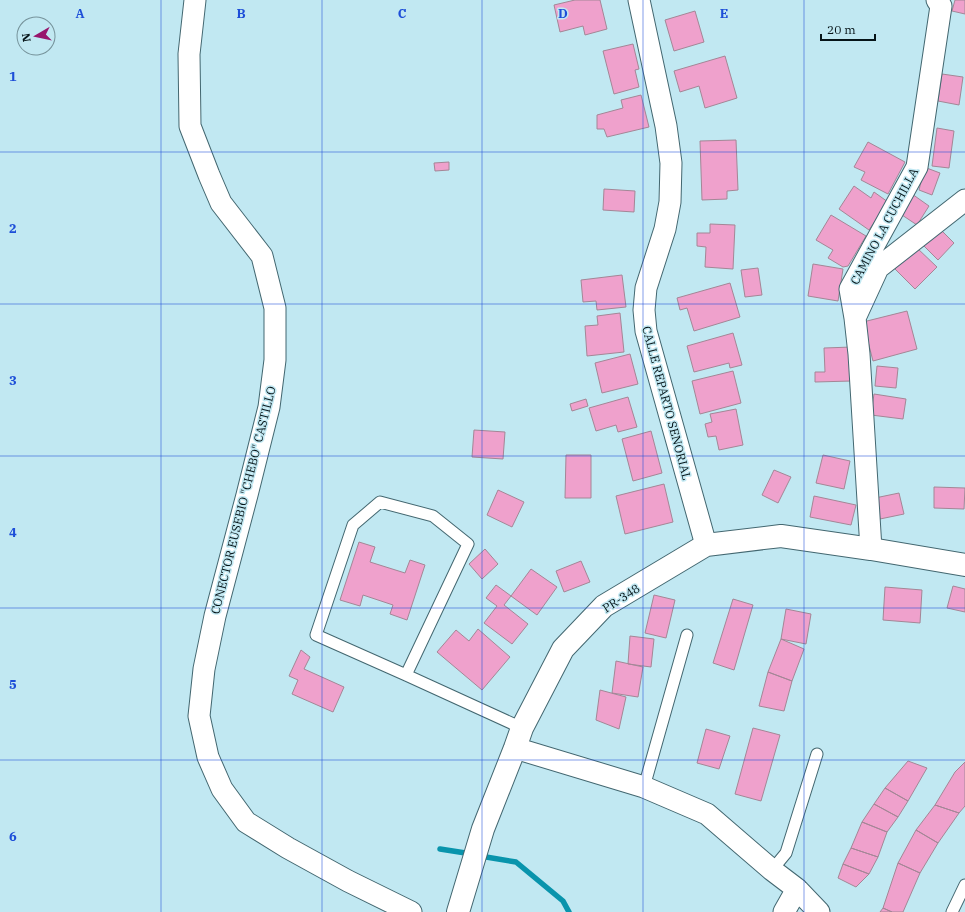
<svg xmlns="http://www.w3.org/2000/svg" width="965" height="912" font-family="'IBM Plex Serif',serif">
	<rect width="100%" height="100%" fill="#c1e8f2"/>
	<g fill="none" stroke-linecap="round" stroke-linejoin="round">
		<path stroke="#0994ac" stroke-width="5.5" d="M440 849 472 854
			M480 856 516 862 563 901 569 912"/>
	</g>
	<path fill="#efa1cc" stroke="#a48696" d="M575 0H600L607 29 585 35 583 26 560 32 554 5Z
		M955 0H965V14L952 11Z
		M695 11 704 42 674 51 665 20Z
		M633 44 639 69 635 70 639 87 614 94 603 51Z
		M725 56 737 98 705 108 699 86 680 92 674 71Z
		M942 74 963 77 959 105 938 101Z
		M641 95 649 127 607 137 604 129H597V115L623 108 621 100Z
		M937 128 954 131 949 168 932 166Z
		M736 140 738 190 727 191V199L702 200 700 141Z
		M868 142 905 162 888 194 861 180 865 172 854 167Z
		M449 162V170L435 171 434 163Z
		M924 167 940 173 932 195 919 190 921 182 918 181Z
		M854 186 871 198 874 192 888 202 869 230 839 209Z
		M604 189 635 191 634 212 603 210Z
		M912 194 929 206 917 225 899 213Z
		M831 215 866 236 848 266 843 267 828 258 833 250 816 240Z
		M710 224 735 225 733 269 705 267 706 247 697 246V233H710Z
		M938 227 954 243 938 260 922 244Z
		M916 247 937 267 915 289 895 269Z
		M813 264 843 269 838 301 808 296Z
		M758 268 762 295 745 297 741 270Z
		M622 275 626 307 597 310 596 301 583 302 581 280Z
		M730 283 740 317 694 331 687 308 680 310 677 298Z
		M907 311 917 349 873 361 863 322Z
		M620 313 624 352 587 356 585 326 598 325 597 316Z
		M733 333 742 365 730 368 729 363 694 372 687 346Z
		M852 347V381L815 382V372H825L824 348Z
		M630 354 638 384 602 393 595 363Z
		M877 366 898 368 896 388 875 386Z
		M733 371 741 403 700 414 692 381Z
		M874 394 906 399 903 419 871 415Z
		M628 397 637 427 618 432 616 425 596 431 589 408Z
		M586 399 588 406 572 411 570 404Z
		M736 409 743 445 719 450 716 436 708 437 705 424 712 422 710 414Z
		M474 430 505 432 503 459 472 457Z
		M651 431 662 473 633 481 622 439Z
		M566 455H591V498H565Z
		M823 455 850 461 844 489 816 483Z
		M774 470 791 477 778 503 762 495Z
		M664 484 673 522 625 534 616 496Z
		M934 487 965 488 964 509 934 508Z
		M498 490 524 502 512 527 487 515Z
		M899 493 904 514 880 519 875 498Z
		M814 496 856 505 851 525 810 517Z
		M359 542 375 547 370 562 405 573 410 560 425 565 407 620 390 614 393 605 363 595 360 606 340 600Z
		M485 549 498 564 482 579 469 564Z
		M581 561 590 582 564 592 556 571Z
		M531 569 557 587 537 615 511 596Z
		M496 585 511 596 504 605 528 624 512 644 484 623 497 606 486 598Z
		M953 586 965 589V612L947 608Z
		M885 587 922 590 920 623 883 620Z
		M654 595 675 600 666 638 645 633Z
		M733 599 753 605 734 670 713 663Z
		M786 609 811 614 806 644 781 639Z
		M478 629 510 657 482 690 437 652 456 630 469 641Z
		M630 636 654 639 651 667 628 664Z
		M781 639 804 649 792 681 768 672Z
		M301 650 310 657 304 669 344 687 333 712 292 694 298 680 289 676Z
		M616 661 643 667 638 697 612 693Z
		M768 672 792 681 784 711 759 706Z
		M600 690 626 697 619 729 596 720Z
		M753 728 780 735 761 801 735 794Z
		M706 729 730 736 719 769 697 763Z
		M908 761 927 768 908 801 885 788Z
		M965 762V806L959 813 935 805 955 772Z
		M885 788 908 801 898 817 874 804Z
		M874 804 898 817 887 832 862 822Z
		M935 805 959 813 938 843 916 830Z
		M862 822 887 832 878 857 851 848Z
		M916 830 938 843 920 873 898 863Z
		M851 848 878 857 869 874 843 864Z
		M898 863 920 873 903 912H892L883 908Z
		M843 864 869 874 856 887 838 878Z
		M883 908 892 912H880Z"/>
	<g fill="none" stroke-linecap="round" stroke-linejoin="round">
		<g stroke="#436770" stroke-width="13">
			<path id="service" d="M406 675 468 544 433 516 380 502 353 525 316 635 406 675 522 728
				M644 787 687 635
				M772 870 786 853 817 754
				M952 912 965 885"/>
		</g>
		<g stroke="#436770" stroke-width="23">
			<path id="minor" d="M195 0 189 54 190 126 209 175 221 203 262 256 275 308V360L269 407 247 495 215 616 204 669 199 716 208 757 222 789 246 822 288 848 348 881 411 912
				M639 0 666 126 671 163 670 202 665 229 646 288 644 310 646 331 706 545
				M855 318 878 268 965 200
				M871 549 859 354 855 318 850 289 917 167 941 6 937 0
				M515 748 644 787 707 814 772 870 797 889 819 912
				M784 912 797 889"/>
		</g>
		<g stroke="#436770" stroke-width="24">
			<path id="tertiary" d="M458 912 483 829 515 748 522 728 563 649 604 606 706 545 781 536 871 549 965 565"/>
		</g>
		<use href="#service" stroke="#fff" stroke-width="11"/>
		<use href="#minor" stroke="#fff" stroke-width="21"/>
		<use href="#tertiary" stroke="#fff" stroke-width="22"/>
	</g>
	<path fill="none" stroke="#1d4ed8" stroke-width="1" stroke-opacity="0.55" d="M161 0V912M322 0V912M482 0V912M643 0V912M804 0V912M0 152H965M0 304H965M0 456H965M0 608H965M0 760H965"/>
	<g text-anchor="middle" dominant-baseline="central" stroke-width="3" stroke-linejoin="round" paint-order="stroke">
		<g font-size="12" fill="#061418" stroke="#c1e8f2">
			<text transform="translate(884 226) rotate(-62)">CAMINO LA CUCHILLA</text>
			<text transform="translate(667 403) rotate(75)">CALLE REPARTO SENORIAL</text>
			<text transform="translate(243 500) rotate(-76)">CONECTOR EUSEBIO "CHEBO" CASTILLO</text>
			<text transform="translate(621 598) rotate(-33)">PR-348</text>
		</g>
	</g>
	<g font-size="13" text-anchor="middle" font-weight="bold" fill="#1d4ed8" stroke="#c1e8f2" stroke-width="3" stroke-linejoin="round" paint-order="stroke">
		<text x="80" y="18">A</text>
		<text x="241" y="18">B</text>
		<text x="402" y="18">C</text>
		<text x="563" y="18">D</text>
		<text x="724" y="18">E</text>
		<text x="13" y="81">1</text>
		<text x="13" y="233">2</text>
		<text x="13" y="385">3</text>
		<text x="13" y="537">4</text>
		<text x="13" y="689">5</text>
		<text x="13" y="841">6</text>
	</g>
	<g transform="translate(36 36) rotate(261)"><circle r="19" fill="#c1e8f2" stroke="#76939b"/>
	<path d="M0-3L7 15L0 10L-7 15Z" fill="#97156c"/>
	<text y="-6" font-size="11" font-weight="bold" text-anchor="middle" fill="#061418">N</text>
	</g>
	<path d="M821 34v6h54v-6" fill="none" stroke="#061418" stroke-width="2"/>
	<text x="827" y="34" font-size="12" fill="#061418" stroke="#c1e8f2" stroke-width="3" paint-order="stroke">20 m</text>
</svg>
